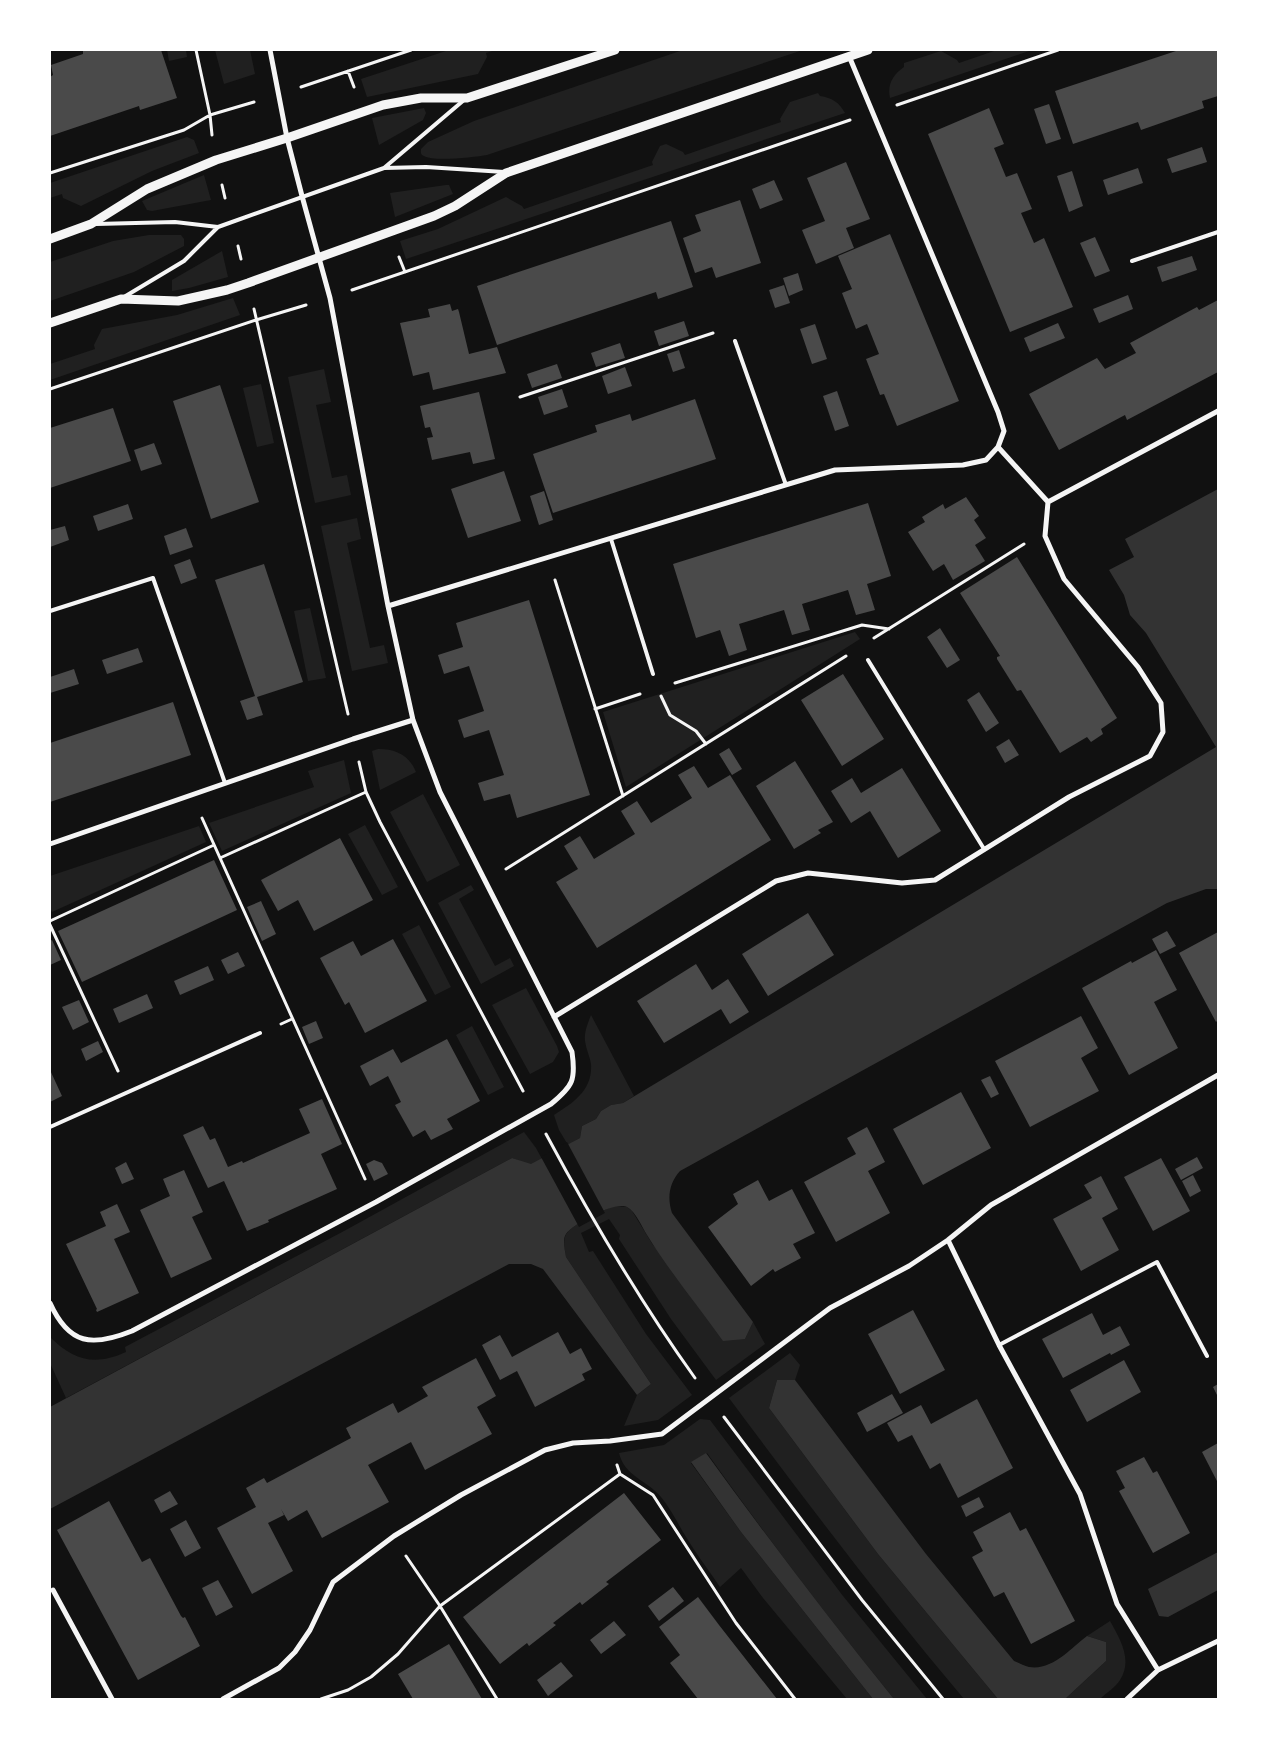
<svg xmlns="http://www.w3.org/2000/svg" width="1268" height="1749" font-family="'Fira Sans Condensed',sans-serif">
	<rect width="100%" height="100%" fill="#111"/>
	<path fill="#202020" d="M167 50H186L187 57 169 61Z
		M215 50H250L255 74 224 84Z
		M449 50H495L486 53 487 57 478 74 367 97 361 79Z
		M683 50H803L487 155C475 157 434 162 424 156 420 154 421 153 421 149L428 142 474 121Z
		M997 50H1032L890 98C887 84 893 75 904 67V63L941 51 957 60 959 63Z
		M818 93 820 96C832 98 839 102 845 113L406 259 400 241 438 229 506 197 522 206 524 209 653 165 652 162 660 146 666 144 683 152 685 155 781 122 780 119 790 102Z
		M424 108 426 113 423 120 379 145 372 118Z
		M187 137 194 140 199 153 152 171 81 206 63 198 62 194 50 198V183Z
		M204 175 211 200 152 211 147 210 142 201Z
		M446 185H449L453 194 395 217 390 193Z
		M149 235H181L184 239V246L134 272 50 301V262L113 241Z
		M222 251 228 277 189 288 172 291V280Z
		M233 298 240 315 50 380V364L95 349 94 345 102 329 177 315Z
		M324 369 331 402 316 405 332 478 347 475 351 495 315 503 288 377Z
		M261 384 274 443 257 447 243 388Z
		M357 518 361 539 347 543 370 648 384 645 388 663 352 671 321 526Z
		M310 608 326 678 308 681 294 611Z
		M855 632 860 639 626 787 603 712Z
		M378 749C396 749 409 755 416 772L380 790 372 751Z
		M344 760 351 793 222 851 209 823 314 787 308 771Z
		M423 794 460 865 427 882 390 812Z
		M365 825 398 887 382 895 348 834Z
		M199 826 206 842 52 912 50 908V876Z
		M471 885 474 890 459 899 495 966 510 958 514 966 481 984 438 903Z
		M419 925 451 987 435 995 402 934Z
		M526 988 557 1046 559 1052 553 1062 530 1074 492 1005Z
		M591 1015 634 1096 623 1103 611 1105 601 1111 596 1119 582 1126 580 1138 568 1145 559 1130 554 1115C573 1103 593 1090 591 1064 590 1057 586 1049 585 1041 584 1032 588 1023 591 1015Z
		M472 1026 504 1087 488 1095 456 1035Z
		M524 1132 536 1148 542 1159 531 1165 512 1158 66 1398 50 1363V1337C74 1361 95 1366 126 1352L125 1347 344 1231Z
		M614 1206 627 1207 632 1211 653 1245 745 1339 753 1322 765 1344 716 1380 671 1319 619 1239 620 1235 609 1219 581 1233 589 1252 593 1251 646 1334 692 1395 658 1420 624 1426 637 1395 651 1384 566 1257C565 1250 563 1244 565 1237 569 1224 602 1211 614 1206Z
		M790 1353 800 1365 795 1380H777L769 1408 878 1554 998 1699H964C882 1602 805 1500 729 1398Z
		M700 1419 710 1420 843 1596 927 1699H894C829 1619 767 1537 707 1453L691 1463 741 1532 873 1699H847L763 1598 741 1568 720 1587C708 1569 694 1551 683 1532 676 1520 670 1508 661 1497 646 1479 625 1477 619 1453L664 1445Z
		M1110 1621C1120 1639 1133 1660 1120 1680 1116 1687 1106 1693 1100 1699H1065L1106 1661V1642L1087 1636Z"/>
	<path fill="#333" d="M1218 489V889H1206L1167 903 680 1171C669 1183 667 1198 672 1213L753 1322 745 1339 723 1341C698 1306 670 1272 647 1235 642 1227 636 1212 627 1207 615 1201 574 1223 566 1234 562 1240 565 1250 566 1257L651 1384 637 1395 543 1269 531 1264H509L50 1509V1407L512 1158 531 1164 580 1138 582 1126 596 1119 601 1111 611 1105 623 1103 1216 747 1146 633 1130 615 1124 595 1109 570 1134 557 1125 539Z
		M777 1380H795L926 1554 1014 1661C1019 1663 1024 1666 1029 1667 1052 1671 1071 1648 1087 1636L1106 1642V1661L1065 1699H998L878 1554 769 1408Z
		M706 1453C767 1537 829 1619 894 1699H873L741 1532 691 1462Z
		M1218 1552V1590L1168 1617 1159 1616 1148 1589Z"/>
	<path fill="#111" d="M567 1142 605 1213 579 1227 541 1157Z"/>
	<path fill="#4a4a4a" d="M83 50H161L177 98 140 110 139 106 50 136V77L53 75 51 65 83 54Z
		M1179 50H1218V96L1202 101 1204 108 1141 130 1138 122 1073 144 1055 91Z
		M1049 104 1061 139 1046 144 1034 109Z
		M989 108 1004 144 994 148 1006 177 1017 173 1032 209 1021 213 1034 243 1044 238 1073 307 1010 332 928 134Z
		M1202 147 1207 162 1172 173 1167 159Z
		M846 162 870 219 846 228 854 248 816 264 802 230 825 221 807 178Z
		M1138 168 1143 183 1108 195 1103 180Z
		M1072 171 1083 206 1069 212 1057 176Z
		M774 180 783 200 760 209 752 189Z
		M740 200 761 263 716 278 712 267 695 273 683 238 701 231 695 215Z
		M671 221 693 287 658 299 656 292 497 345 477 286Z
		M890 234 959 401 897 426 884 394 880 395 866 359 879 354 867 324 856 329 842 293 852 289 838 256Z
		M1095 237 1110 271 1095 277 1080 243Z
		M1192 256 1197 270 1162 282 1157 267Z
		M798 273 803 290 789 296 783 278Z
		M784 285 790 303 775 308 769 290Z
		M1128 295 1133 309 1099 323 1093 309Z
		M1218 300V372L1127 420 1125 415 1059 450 1029 394 1097 358 1105 369 1136 353 1130 343 1197 307 1199 310Z
		M450 304 452 311 458 309 459 312 469 354 497 347 506 373 433 390 429 372 413 376 400 323 430 317 428 309Z
		M684 321 689 336 659 346 654 331Z
		M1058 323 1065 338 1030 352 1024 338Z
		M815 324 827 359 812 364 800 329Z
		M620 343 625 358 596 367 591 353Z
		M679 350 685 368 673 372 667 354Z
		M557 364 562 378 532 388 527 374Z
		M625 367 632 386 608 394 602 376Z
		M220 385 259 502 211 519 173 401Z
		M562 389 568 407 544 415 538 397Z
		M837 391 849 426 835 431 823 396Z
		M479 392 495 459 473 464 470 452 432 460 427 438 433 437 430 427 425 428 420 406Z
		M695 399 716 459 553 513 533 454 597 432 595 425H596L630 414 632 421Z
		M113 408 131 461 50 488V428Z
		M154 443 162 464 141 471 134 450Z
		M504 471 521 521 468 538 451 489Z
		M544 491 553 520 539 525 530 496Z
		M966 497 979 516 974 520 986 538 975 545 985 561 953 580 944 564 933 571 908 532 925 522 922 517 943 504 945 509Z
		M868 503 891 576 867 584 875 610 856 615 848 590 802 604 810 630 792 635 784 610 739 624 747 650 729 656 720 630 696 638 673 564Z
		M128 504 133 519 98 531 93 516Z
		M65 526 69 540 50 547V530Z
		M186 528 193 547 170 555 164 536Z
		M1017 557 1117 718 1101 729 1103 734 1091 742 1087 737 1060 753 1021 690 1017 691 997 659V657L1000 656 960 593Z
		M190 559 197 578 181 584 174 565Z
		M264 564 303 682 257 697 263 715 247 720 240 701 255 696 215 580Z
		M529 600 590 795 517 818 510 794 484 801 478 783 504 775 489 730 464 738 458 720 484 711 469 666 444 674 438 655 463 647 456 623Z
		M940 628 960 660 947 668 927 637Z
		M138 648 143 662 107 674 102 660Z
		M74 669 79 684 50 693V677Z
		M843 674 884 739 842 766 801 700Z
		M979 692 999 723 986 732 967 700Z
		M173 702 191 755 50 802V743Z
		M1009 739 1019 755 1005 763 996 747Z
		M729 748 742 769 732 775 719 754Z
		M795 761 833 822 818 830 821 833 794 849 756 786Z
		M694 766 708 788 730 775 771 840 597 948 556 882 578 869 564 846 580 836 594 859 635 834 621 811 637 801 651 823 692 798 678 775Z
		M902 768 941 831 898 858 870 811 851 823 831 791 852 778 861 793Z
		M340 838 373 900 314 931 298 900 278 911 261 880Z
		M214 860 237 910 82 982 58 931Z
		M261 901 276 934 262 941 247 907Z
		M808 913 834 955 768 996 742 954Z
		M1167 931 1176 946 1160 954 1152 939Z
		M1218 932V1020L1216 1022 1179 953Z
		M393 939 427 1001 365 1033 349 1002 345 1005 320 958 353 941 361 956Z
		M52 940 61 960 50 965V941Z
		M1156 950 1177 990 1154 1002 1178 1048 1129 1075 1082 988 1131 961 1132 963Z
		M238 952 245 966 228 974 221 960Z
		M696 964 712 990 728 979 749 1012 730 1024 721 1009 664 1043 637 1001Z
		M208 966 214 980 180 995 174 981Z
		M147 994 153 1008 119 1023 113 1009Z
		M79 1000 89 1022 73 1030 62 1007Z
		M1081 1016 1098 1048 1081 1058 1099 1091 1030 1127 995 1061Z
		M316 1021 323 1038 309 1044 302 1027Z
		M447 1039 480 1101 447 1119 453 1129 431 1140 425 1130 413 1137 395 1105 401 1102 388 1076 370 1086 360 1066 393 1049 401 1063Z
		M98 1041 103 1052 86 1061 81 1049Z
		M50 1070 62 1096 50 1102Z
		M990 1076 999 1094 991 1098 981 1080Z
		M961 1092 991 1148 923 1185 893 1129Z
		M322 1099 342 1144 321 1154 337 1189 268 1220 269 1222 247 1231 224 1181 208 1188 183 1135 203 1126 210 1140 215 1138 228 1167 242 1161 243 1163 310 1133 299 1109Z
		M867 1127 885 1162 868 1171 890 1213 836 1242 804 1182 856 1154 847 1138Z
		M1197 1157 1203 1168 1181 1180 1175 1169Z
		M1161 1158 1190 1211 1153 1231 1124 1177Z
		M374 1160 382 1163 388 1174 374 1181 366 1164Z
		M126 1162 134 1179 122 1184 115 1168Z
		M184 1170 203 1212 192 1217 212 1259 171 1278 140 1210 170 1196 163 1179Z
		M1193 1175 1201 1191 1190 1197 1182 1181Z
		M1101 1176 1118 1209 1102 1218 1119 1250 1081 1271 1053 1219 1092 1198 1084 1185Z
		M758 1180 769 1201 792 1189 815 1233 793 1244 801 1258 775 1272 773 1269 751 1286 708 1227 738 1204 733 1194Z
		M117 1204 130 1232 114 1239 139 1293 97 1312 96 1310 97 1309 66 1244 106 1226 100 1212Z
		M913 1310 945 1370 900 1394 868 1334Z
		M1092 1313 1103 1335 1120 1326 1130 1345 1111 1355 1110 1353 1063 1378 1042 1339Z
		M558 1332 570 1354 581 1348 592 1369 582 1374 585 1380 535 1407 517 1371 500 1380 482 1345 500 1335 512 1357Z
		M476 1358 496 1396 477 1407 492 1434 425 1470 411 1442 368 1465 389 1502 322 1538 307 1510 288 1521 281 1509 284 1515 268 1523 293 1571 252 1594 217 1528 256 1507 246 1488 264 1478 267 1483 351 1438 346 1428 393 1403 398 1413 428 1396 422 1387Z
		M1124 1360 1141 1392 1087 1422 1070 1390Z
		M1218 1384V1397L1213 1387Z
		M892 1394 903 1413 867 1432 857 1413Z
		M977 1399 1013 1468 958 1498 940 1463 930 1469 912 1435 898 1442 887 1423 921 1405 931 1424Z
		M1218 1443V1483L1202 1452Z
		M1144 1457 1153 1473 1157 1471 1190 1533 1153 1553 1119 1491 1125 1488 1116 1471Z
		M170 1491 178 1504 161 1513 154 1500Z
		M624 1493 661 1540 606 1582 609 1584 582 1605 580 1602 553 1623 556 1625 529 1646 527 1643 500 1664 463 1617Z
		M979 1497 984 1507 966 1517 961 1506Z
		M109 1501 142 1562 150 1558 181 1616 183 1618 185 1617 200 1646 138 1680 57 1530Z
		M1010 1512 1020 1531 1026 1528 1075 1621 1031 1644 1004 1592 994 1597 972 1557 983 1551 973 1532Z
		M186 1520 201 1548 185 1557 170 1529Z
		M218 1580 233 1607 216 1616 202 1588Z
		M673 1587 684 1601 659 1621 648 1606Z
		M698 1597 719 1625 777 1699H698L670 1663 680 1655 659 1627Z
		M614 1621 626 1635 601 1654 590 1640Z
		M449 1644 482 1699H413L398 1674Z
		M561 1662 573 1676 548 1696 537 1680Z"/>
	<g fill="none" stroke-linecap="round" stroke-linejoin="round">
		<path stroke="#f5f5f5" stroke-width="3" d="M196 50 210 115 212 135
			M348 71 354 87
			M301 87 411 50
			M897 105 1058 50
			M50 173 184 130 210 115 254 102
			M222 185 225 198
			M238 246 241 259
			M399 257 405 272
			M352 290 850 120
			M254 309 348 714
			M50 389 256 320 306 305
			M520 397 713 333
			M555 580 623 796
			M874 638 1024 544
			M675 683 862 625 889 629
			M661 696 670 715 696 731 706 744
			M595 709 640 694
			M359 762 366 792 380 822 523 1091
			M202 818 365 1179
			M220 858 366 792
			M506 869 846 656
			M50 921 214 845
			M50 925 118 1071
			M281 1024 292 1019
			M546 1134C591 1218 639 1300 695 1378
			M724 1417 862 1600 943 1699
			M617 1465 620 1474 653 1495 736 1623 795 1699
			M406 1556 440 1606 497 1699
			M321 1699 348 1690 371 1677 398 1654 440 1606 620 1474"/>
		<path stroke="#f5f5f5" stroke-width="4" d="M384 168 464 100
			M96 224 175 222 218 227 384 168 426 167 504 172
			M1132 261 1218 232
			M124 297 184 261 218 227
			M735 341 786 485
			M611 539 653 674
			M50 611 153 578 225 783
			M868 660 984 849
			M50 1127 260 1033
			M999 1345 1157 1262 1207 1356"/>
		<path stroke="#f5f5f5" stroke-width="5" d="M1048 502 1218 411
			M388 606 835 470 963 465 986 460 998 447 1004 431 998 412 849 56
			M50 844 353 739 413 720
			M554 1017 776 881 808 873 902 883 935 880 1069 797 1150 756 1163 732 1161 703 1138 667 1064 579 1045 536 1048 502 998 447
			M948 1240 999 1345 1080 1494 1117 1604 1158 1670
			M50 1303C69 1345 92 1347 132 1331L376 1202 551 1104C573 1086 576 1080 572 1052L440 792 413 720 388 606 330 298 302 196 287 138 270 50
			M53 1590 112 1699
			M223 1699 279 1668 295 1652 310 1630 333 1582 394 1536 461 1495 545 1450 573 1443 610 1441 662 1434 830 1308 909 1266 948 1240 991 1205 1218 1075
			M1127 1699 1158 1670 1218 1641"/>
		<path stroke="#f5f5f5" stroke-width="9" d="M50 239 91 224 147 189 216 160 287 138 383 105 421 98H467L615 50
			M50 323 121 299 178 301 227 290 248 283 434 216 455 206 506 173 868 50"/>
	</g>
	<rect width="1268" height="1749" fill="none" stroke="#ffffff" stroke-width="102"/>
</svg>
